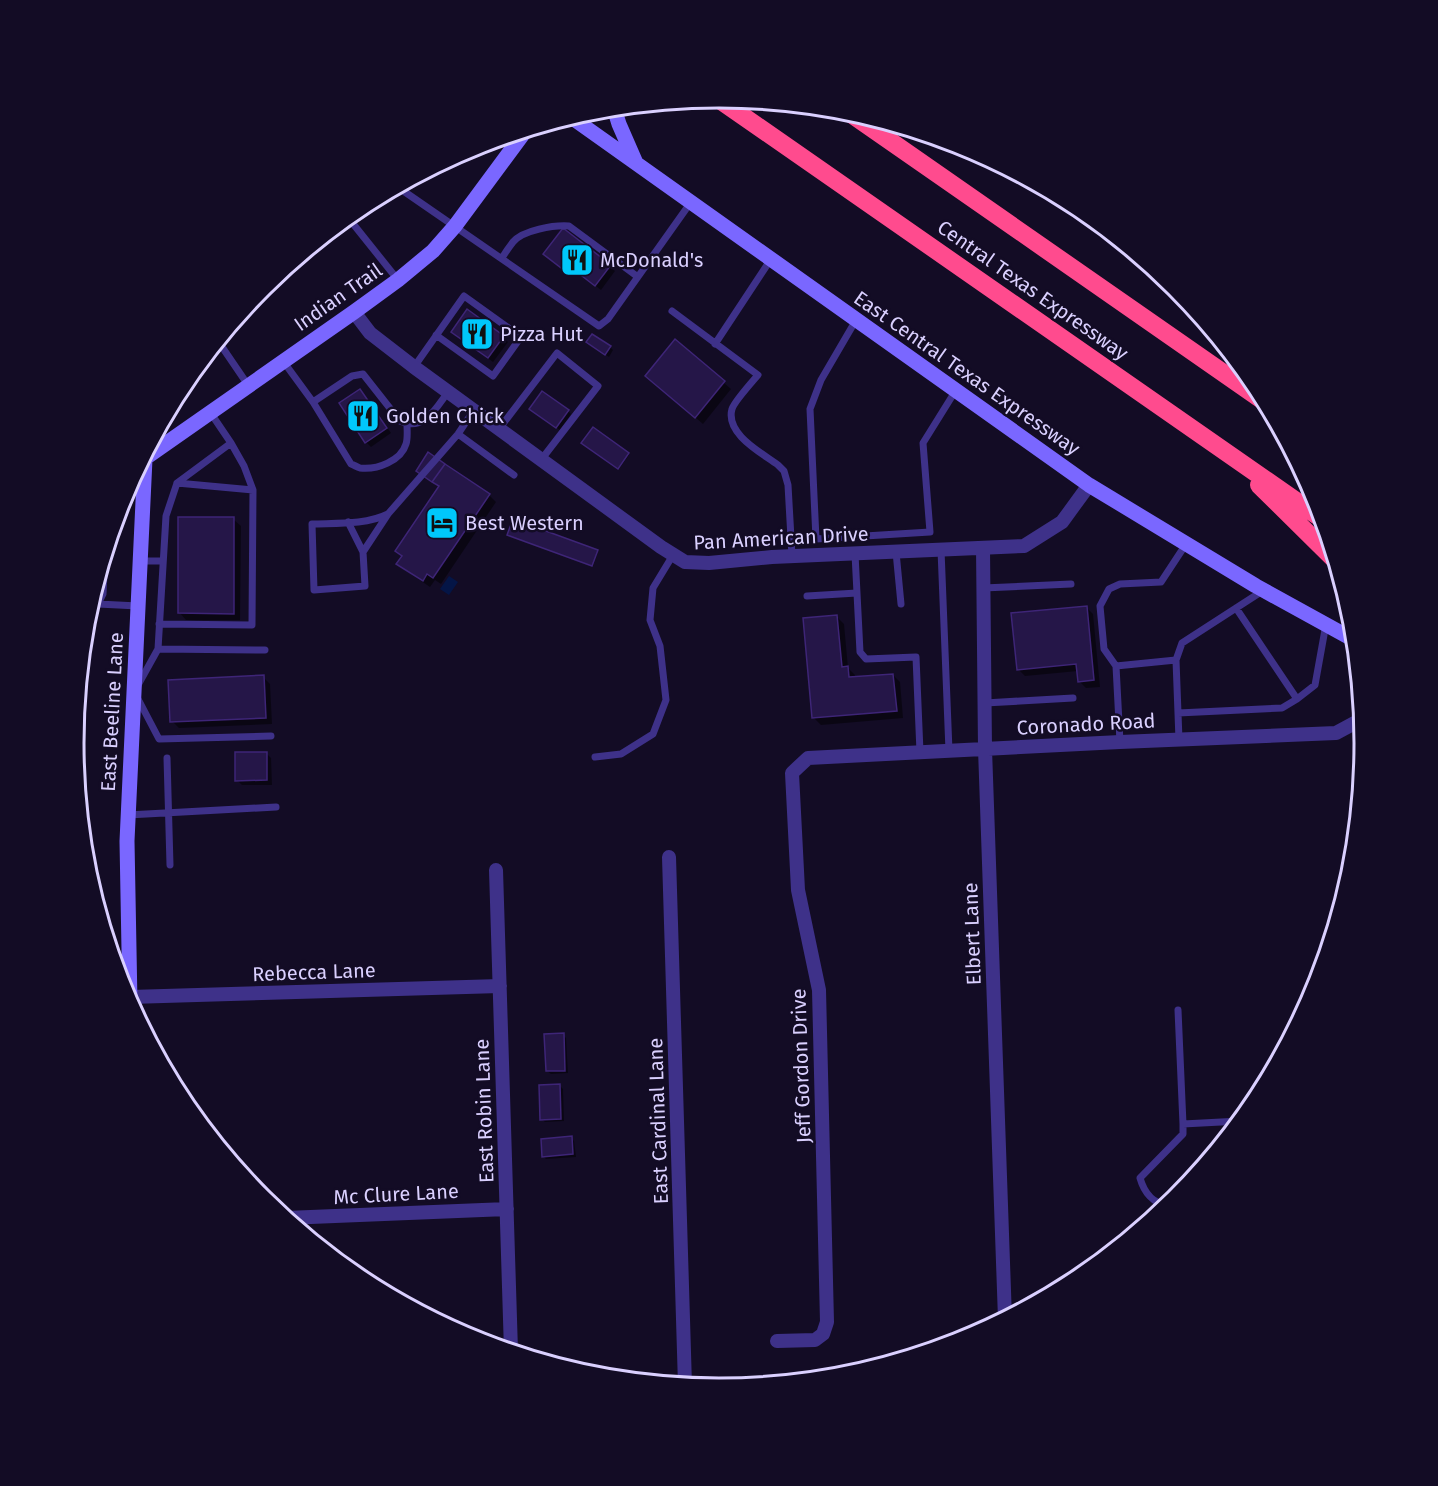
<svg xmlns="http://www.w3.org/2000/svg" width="1438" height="1486" font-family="'Fira Sans',sans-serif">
	<rect width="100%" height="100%" fill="#130c25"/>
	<path fill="#041546" d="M449 576 458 582 449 595 440 589Z"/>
	<path fill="#0007" d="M563 230 615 271 601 290 574 269 570 275 550 259Z
		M458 336 503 337 508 342 493 362Z
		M675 341 731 389 703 424 654 382Z
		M591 345 610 347 613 350 609 357Z
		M360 391 365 396 391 433 371 447 366 442Z
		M568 411 571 414 560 430 534 412Z
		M593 429 629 455 619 469 583 443Z
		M435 483 489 495 496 502 441 584 435 580 430 587 405 570 398 563 440 487Z
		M233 519 241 526 240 620H186L179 612Z
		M510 536 597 551 598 552 593 566Z
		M1086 607 1093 614 1100 687 1086 688 1079 681 1078 671 1025 676 1018 669Z
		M837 617 844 624 848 668 855 675V678L893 675 900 682 903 718 821 725 814 718Z
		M263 677 270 684 272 724 179 728 172 721Z
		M266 753 271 758 272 785H242L237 780Z
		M563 1035 566 1038 568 1073 551 1074 547 1071Z
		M560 1086 563 1089 564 1121 545 1122 542 1119Z
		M571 1138 574 1141 576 1157 546 1159 543 1156Z"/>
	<path fill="#251648" stroke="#3e2577" stroke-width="1.5" d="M563 228 611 265 595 286 569 266 565 271 543 254Z
		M467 309 504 336 488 358 451 332Z
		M592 334 611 346 605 355 586 342Z
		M675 339 725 381 695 418 645 376Z
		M360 389 387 428 365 443 339 403Z
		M542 391 569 410 556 428 529 409Z
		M593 427 629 453 618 469 581 443Z
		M428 452 445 464 432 482 416 471Z
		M445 464 490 494 433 578 427 574 423 581 396 564 402 556 395 551 439 486 432 482Z
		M178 517H234V614L178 613Z
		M513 519 598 550 592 566 507 535Z
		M1087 606 1094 680 1078 682 1076 664 1017 670 1011 613Z
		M837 615 842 667 848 666 849 677 893 674 897 711 812 718 803 618Z
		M264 675 266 718 170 722 168 680Z
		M235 752H267V780L235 781Z
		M564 1033 565 1071H546L544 1034Z
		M560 1084 561 1119 540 1120 539 1085Z
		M572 1136 573 1154 542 1157 541 1139Z"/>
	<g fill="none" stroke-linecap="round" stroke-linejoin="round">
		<path stroke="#3e3189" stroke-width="7" d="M408 181 402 190 599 326 608 319 691 202
			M345 219 354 225 398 280
			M502 258C505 253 509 247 513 242 523 230 554 225 569 226L638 277
			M672 311 758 375C752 382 734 402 732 409 725 434 762 453 778 465L784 471 788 485 792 556
			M856 320 821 380 810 409 816 539 930 532 923 443 956 390
			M218 341 248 385
			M715 344 771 259
			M283 361 313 402 352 376 363 374 400 421C424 432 436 408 448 392
			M414 367 464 296 521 337 493 376 436 335
			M313 402 351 464C354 465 357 467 360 468 377 470 401 461 406 444 408 438 407 430 407 424
			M499 429 557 353 598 386 541 460
			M458 434 514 475
			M177 483 231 443
			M388 514C366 525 336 523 312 524L314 590 365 586 363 552 388 514 458 434 474 410
			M348 522 363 552
			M941 550 949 751
			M896 552 901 604
			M855 554 860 652 866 659 916 657 920 752
			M140 561H163
			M983 588 1071 584
			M807 596 857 593
			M90 603 98 604 103 594 105 553
			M98 604 138 606
			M1236 608 1297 699 1315 685 1326 624
			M159 624 252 625 253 490 244 466 231 443 210 412
			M158 649 166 516 177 483 253 490
			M1116 666 1176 660
			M138 685 158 649 265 650
			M137 697 159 739 271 736
			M985 703 1073 698
			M1178 713 1282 708 1297 699
			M1179 740 1176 660 1182 643 1264 590
			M1120 742 1116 666 1104 649 1100 606 1109 589 1120 584 1161 582 1186 544
			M595 757 621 754 653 734 666 700 660 646 650 620 653 588 673 555
			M167 758 170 865
			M128 815 276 807
			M1178 1010 1183 1124 1240 1121
			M1168 1205C1153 1204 1144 1192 1140 1178L1183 1134V1124"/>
		<path stroke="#3e3189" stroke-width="14" d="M354 312 370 333 414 367 661 547 685 562 709 563 772 557 1024 546 1062 522 1089 485
			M983 548 985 749 1005 1319
			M669 857 685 1385
			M496 870 511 1351
			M130 997 500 986
			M286 1218 507 1209
			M777 1341 815 1340 823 1334 827 1322 819 990 798 890 792 773 808 758 1120 742 1336 733 1362 719"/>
		<path stroke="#7a67ff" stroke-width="15" d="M614 108 619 124 636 163
			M571 117 1089 485 1256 586 1354 640
			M141 461 354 312 398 280 433 251 455 226 526 130
			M130 1004 127 841 145 459"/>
		<path stroke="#ff4b8e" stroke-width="18" d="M717 98 1322 519
			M847 111 1265 402
			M1259 485 1335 560"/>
	</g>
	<defs>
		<g id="restaurant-square" transform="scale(1.725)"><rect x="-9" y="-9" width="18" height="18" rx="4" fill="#00c8fb" stroke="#130c25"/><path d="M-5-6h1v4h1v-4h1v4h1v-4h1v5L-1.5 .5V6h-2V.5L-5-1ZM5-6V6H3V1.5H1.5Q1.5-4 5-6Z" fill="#111"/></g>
		<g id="hotel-square" transform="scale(1.725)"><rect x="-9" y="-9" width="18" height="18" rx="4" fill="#00c8fb" stroke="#130c25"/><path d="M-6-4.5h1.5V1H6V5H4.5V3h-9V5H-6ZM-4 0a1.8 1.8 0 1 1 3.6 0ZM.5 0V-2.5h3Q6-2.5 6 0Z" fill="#111"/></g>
	</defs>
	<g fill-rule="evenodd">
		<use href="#restaurant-square" x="577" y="260"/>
		<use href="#restaurant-square" x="477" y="334"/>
		<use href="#restaurant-square" x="363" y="416"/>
		<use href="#hotel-square" x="442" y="523"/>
	</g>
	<g text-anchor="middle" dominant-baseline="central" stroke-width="5" stroke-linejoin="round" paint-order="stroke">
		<g font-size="20" fill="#dad0ff" stroke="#130c25" text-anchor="start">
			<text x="600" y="260">McDonald's</text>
			<text x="500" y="334">Pizza Hut</text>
			<text x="386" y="416">Golden Chick</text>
			<text x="465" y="523">Best Western</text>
		</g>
		<g font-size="20" fill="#dad0ff" stroke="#130c25">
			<text transform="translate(1033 290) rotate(35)">Central Texas Expressway</text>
			<text transform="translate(338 297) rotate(-35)">Indian Trail</text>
			<text transform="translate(967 373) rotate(35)">East Central Texas Expressway</text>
			<text transform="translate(781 538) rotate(-3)">Pan American Drive</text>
			<text transform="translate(112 712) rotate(-87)">East Beeline Lane</text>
			<text transform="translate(1086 724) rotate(-3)">Coronado Road</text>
			<text transform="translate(972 934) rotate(-92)">Elbert Lane</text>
			<text transform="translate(314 972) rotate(-2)">Rebecca Lane</text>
			<text transform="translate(801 1066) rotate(-92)">Jeff Gordon Drive</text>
			<text transform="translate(484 1111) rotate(-92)">East Robin Lane</text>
			<text transform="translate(658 1121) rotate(-92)">East Cardinal Lane</text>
			<text transform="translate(396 1194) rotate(-3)">Mc Clure Lane</text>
		</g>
	</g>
	<path d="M0 0H1438V1486H0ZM84 743a635 635 0 1 1 1270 0a635 635 0 1 1-1270 0Z" fill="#130c25" fill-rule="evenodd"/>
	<path fill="none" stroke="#dad0ff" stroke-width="3" d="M84 743a635 635 0 1 1 1270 0a635 635 0 1 1-1270 0Z"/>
</svg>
